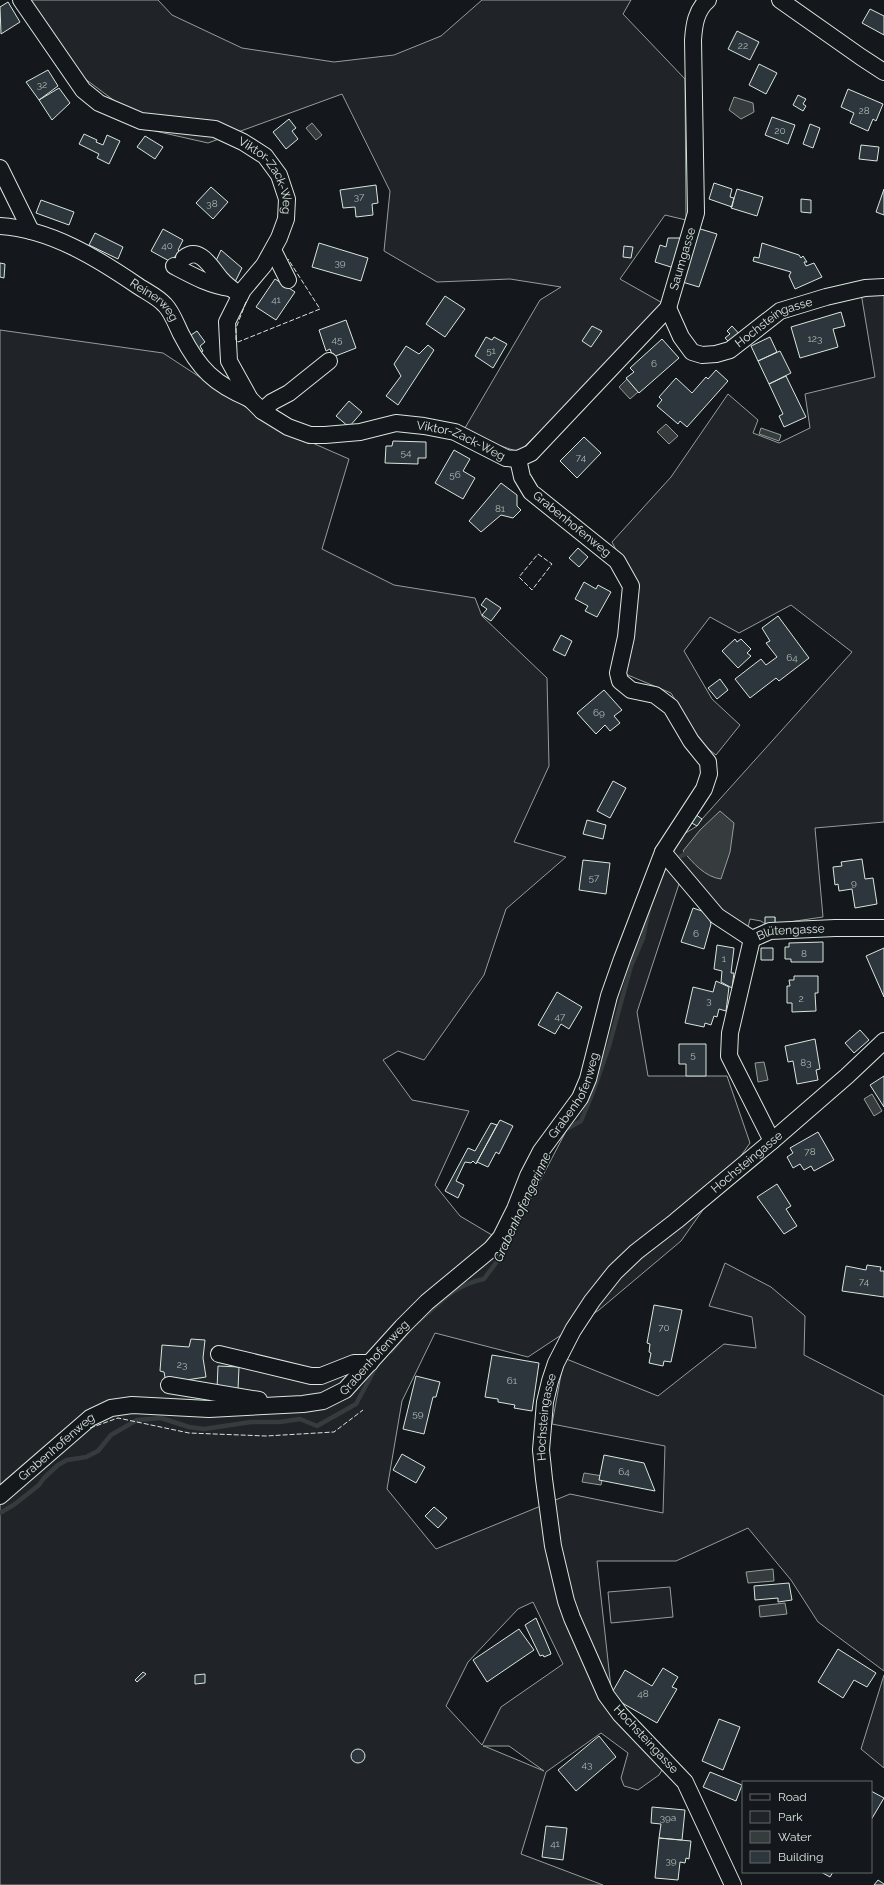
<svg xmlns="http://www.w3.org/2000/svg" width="884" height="1885" font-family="Raleway,sans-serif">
	<rect width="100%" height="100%" fill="#14181c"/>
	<path fill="#202428" stroke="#939e99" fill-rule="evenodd" d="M19 0H158L172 15 242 48 334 62 394 55 441 36 482 0H631L623 14 685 79 686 220 665 215 620 279 666 305 519 452 462 433 540 300 561 287 510 279 437 282 384 251 390 191 342 94 208 143 155 131 45 49Z
		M861 293 884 294V822L815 828 823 917 775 924V917L765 924 761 921 750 919 748 927 730 919 680 881 637 1012 648 1076H727L750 1143 681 1241 599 1310 528 1357 435 1333 402 1401 387 1489 436 1549 570 1494 663 1513 665 1446 552 1424 564 1358 658 1396 724 1344 756 1348 752 1317 709 1306 725 1263 771 1287 805 1316 804 1355 884 1396V1671L818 1622 791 1580 748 1528 676 1561H597L611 1688 646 1747 662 1770 659 1775 638 1790 624 1786 621 1778 628 1753 601 1733 546 1772 521 1854 603 1885H0V330L163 353 276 427 349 459 322 549 394 585 475 598 482 616 547 678 549 766 514 842 566 857 506 909 484 975 424 1060 398 1051 383 1060 412 1100 469 1111 435 1185 460 1216 507 1244 587 1091 609 996 679 837 697 826 702 819 852 652 791 605 739 633 710 617 684 651 712 699 740 725 716 755 701 743 671 693 623 673 636 589 612 542 671 477 728 394 758 420 753 433 779 443 810 428 805 394 875 377ZM533 1602 563 1664 501 1707 482 1745 446 1706 468 1662 518 1609ZM483 1746H509L544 1771 484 1746Z
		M670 1587 673 1617 611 1623 608 1592Z
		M884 1675V1768L861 1749Z"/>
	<path fill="#363b3e" stroke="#939e99" d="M734 97 753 103 754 112 741 119 729 110Z
		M312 123 322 135 316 140 306 128Z
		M627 379 638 392 630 399 619 387Z
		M666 424 678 436 669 444 657 432Z
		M761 428 781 435 779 441 759 434Z
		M720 811 734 823 730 852 721 879C705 877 693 863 683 851L700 830Z
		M764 1062 768 1080 758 1082 755 1063Z
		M872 1094 882 1111 874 1116 864 1099Z
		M584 1473 603 1476 601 1485 582 1482Z
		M773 1569 774 1581 748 1583 746 1572Z
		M785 1603 787 1614 760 1617 759 1606Z"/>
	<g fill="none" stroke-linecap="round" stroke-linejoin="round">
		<path stroke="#363b3e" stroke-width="4.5" d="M681 856 690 852
			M563 1131 581 1121 593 1092 609 1046 631 966 643 938 649 908
			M525 1205 539 1169
			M416 1323C441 1303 451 1286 484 1279L501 1256 511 1235
			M391 1351 407 1332
			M0 1513 15 1504 39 1485 44 1478 58 1465 67 1460 86 1457 98 1451 111 1435 137 1420 161 1418 189 1427 204 1429 251 1422H280L300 1419 317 1426 356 1404 377 1365"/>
	</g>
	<path fill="#2c363c" stroke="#d8e6dc" d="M8 2 20 22 1 34 0 7Z
		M870 9 884 16V35L862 23Z
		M737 31 759 42 750 60 728 49Z
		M759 64 777 73 766 94 749 85Z
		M48 70 58 86 39 100 26 82Z
		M59 88 70 103 52 120 39 100Z
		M848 89 883 104 876 121 873 119 868 131 850 123 854 113 841 107Z
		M798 95 806 99 803 104 806 106 803 111 793 105Z
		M772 117 795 125 788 144 765 135Z
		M289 119 296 128 292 131 298 139 286 149 273 132Z
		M810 124 820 128 813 148 803 144Z
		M84 134 97 140 96 142 103 145 107 135 120 141 109 164 97 158 99 154 79 144Z
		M145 136 163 147 155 159 137 147Z
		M861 145 879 147 877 161 859 159Z
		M714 183 732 189 730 197 734 198 732 207 709 199Z
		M376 185 378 203 372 204 373 215 356 217 355 207 343 208 340 190Z
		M211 187 228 202 213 219 196 203Z
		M737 189 763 197 757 216 731 208Z
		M884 189V215L876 212Z
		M801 199 811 200V213L801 212Z
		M41 200 74 212 69 225 36 213Z
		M697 228 717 234 699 287 679 281Z
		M163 229 183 240 178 250 179 251 171 262 151 251Z
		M95 233 123 247 118 259 89 245Z
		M668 238H683L674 268 655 262 660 245 666 247Z
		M319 243 368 258 361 281 312 267Z
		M762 243 799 255 801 258 803 256 807 262H804L806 266 814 263 822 277 795 289 789 276 791 272 753 261 754 257 759 258Z
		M624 246 633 247 631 258 623 257Z
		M221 250 242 268 235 282 214 265Z
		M0 263 5 264 4 278 0 277Z
		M275 279 295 292 276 320 256 307Z
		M445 296 465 309 445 337 426 324Z
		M841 312 845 326 833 329 838 347 800 358 791 327Z
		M346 320 356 348 333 357 330 349 326 351 319 330Z
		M592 326 602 331 591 347 582 341Z
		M732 326 742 337 733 346 725 338 730 334 727 331Z
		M197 331 205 342 200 346 203 351 199 354 188 337Z
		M486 337 492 340 494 337 507 344 493 368 475 356Z
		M770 337 777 352 758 361 751 346Z
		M662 339 679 358 639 393 626 378 634 372 630 368Z
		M428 345 434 350 398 405 386 396 401 376 394 364 406 346 419 354Z
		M780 351 791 373 769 384 758 361Z
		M716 370 728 381 687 427 680 421 678 424 657 406 662 400 659 397 676 378 692 393 706 377 708 379Z
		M786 376 806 417 784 427 779 416 783 414 769 384Z
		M349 401 362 412 349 427 336 416Z
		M584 437 601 453 577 478 560 461Z
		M393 441 426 442V458H418V464L385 463 386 446H392Z
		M454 450 470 459 463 471 475 478 463 499 435 483Z
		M501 483 517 495V506L521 510 513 518 501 515 481 532 469 521Z
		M578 548 588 557 579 567 569 558Z
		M584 582 596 589 598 585 611 592 597 617 585 611 588 606 575 599Z
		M486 598 501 608 491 621 482 615 487 609 481 605Z
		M778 616 809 658 779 681 776 678 750 698 735 679 761 659 766 665 777 657 766 643 770 641 762 628Z
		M561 635 572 641 565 656 553 650Z
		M735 639 737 642 741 639 751 649 747 653 751 656 738 668 722 651Z
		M720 679 728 690 717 699 708 688Z
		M604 690 622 710 614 716 620 723 610 731 605 725 596 734 577 713Z
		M613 781 626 788 610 818 597 811Z
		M695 814 702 819 697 826 690 822Z
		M587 820 606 825 603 839 583 834Z
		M862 859 865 879 873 878 877 904 855 908 852 889 839 891 838 884 835 885 833 867 842 866 841 862Z
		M583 860 610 863 606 894 579 890Z
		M693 908 708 913 711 924 704 949 681 942Z
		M765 917H775V924H765Z
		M823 942V962H791V959H785V947H789V943Z
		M717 945 734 948 731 973H734L732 988 721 982 722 971 714 969Z
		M761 948H773V960H761Z
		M884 948V997L866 956Z
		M794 976H818V993H815L816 1011 792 1012V1003H787V986H790L789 980H794Z
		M716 981 729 987 726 1011 719 1009 717 1017 714 1016 711 1025 705 1023 704 1027 685 1023 693 987 713 992Z
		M557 992 582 1007 569 1029 561 1024 555 1034 538 1025Z
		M860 1030 869 1040 854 1053 845 1043Z
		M815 1039 820 1069 816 1070 818 1080 797 1084 793 1061 788 1062 785 1046Z
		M679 1044H706V1076H686V1064H679Z
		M884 1076V1107L870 1085Z
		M500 1120 513 1126 499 1154 496 1152 488 1167 477 1162Z
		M491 1123 497 1125 477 1162 476 1164 473 1161 471 1163 465 1162 456 1181 464 1185 458 1198 445 1191 468 1148 475 1151Z
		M818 1132 834 1160 814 1171 811 1166 804 1170 800 1164 793 1168 787 1157 793 1153 790 1148Z
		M777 1184 791 1206 786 1209 797 1226 784 1234 757 1197Z
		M867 1265 881 1267 880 1271H884V1297L842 1291 846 1266 866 1270Z
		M654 1305 682 1310 671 1362 664 1361 663 1366 649 1363 651 1353 649 1352 650 1344 647 1343Z
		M191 1339 205 1340 203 1358 206 1377 166 1383 164 1372 160 1371 162 1345 189 1347Z
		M492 1355 539 1363 532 1411 514 1408 515 1405 498 1402V1399L485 1397Z
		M218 1366 239 1367 238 1389H217Z
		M416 1376 440 1382 436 1397H433L424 1434 403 1429Z
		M402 1454 425 1467 416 1483 393 1470Z
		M604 1455 644 1463 655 1491 599 1480Z
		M434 1507 447 1518 438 1528 425 1516Z
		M789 1583 792 1600 778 1602V1598L755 1600 754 1586Z
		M536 1618 550 1651 551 1654 544 1657 543 1655 540 1656 525 1625Z
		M519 1629 534 1650 487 1682 473 1660Z
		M838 1649 876 1673 867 1687 854 1680 843 1698 818 1682Z
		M663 1668 678 1677 672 1687 677 1689 657 1723 610 1696 625 1670 652 1686Z
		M143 1672 146 1674 137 1682 135 1680Z
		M205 1674V1683L195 1684V1675Z
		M719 1719 740 1727 723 1770 702 1761Z
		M599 1736 616 1757 576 1791 558 1770Z
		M351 1756a7 7 0 1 1 14 0a7 7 0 1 1-14 0Z
		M710 1772 742 1785 736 1801 703 1787Z
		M871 1791 884 1798 871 1820Z
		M652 1807 685 1810 682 1840 659 1838 661 1824 651 1823Z
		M546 1826 567 1828 563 1860 542 1857Z
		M659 1838 691 1841 689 1859 686 1858 685 1863 680 1862 678 1880 655 1878Z
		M821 1872H833L830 1877Z
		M878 1880 884 1884V1885H874Z"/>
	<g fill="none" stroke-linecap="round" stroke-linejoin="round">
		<g stroke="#d8e6dc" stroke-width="18">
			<g id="minor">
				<path id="s1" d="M21 0 83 90 99 103 141 121 215 129 243 142 265 156 279 175 287 199 286 219 279 238 264 265 243 290 227 322 229 361 250 399 262 411 288 427 310 435H325L360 432 396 423 424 426 455 432 506 458 518 459"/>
				<path d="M780 0 861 57 884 72"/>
				<path d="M0 168 31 231"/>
				<path id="s2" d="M0 226C50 229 97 258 138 286 147 292 158 297 165 305 172 312 177 326 181 334 199 369 214 384 250 399"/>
				<path d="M273 250 288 280"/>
				<path d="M184 258C200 245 212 269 221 279 226 285 233 290 240 295"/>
				<path d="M174 266C193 276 209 285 230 288"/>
				<path id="s3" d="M668 308 681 337 692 352 702 355 716 354 730 350 780 311 826 297 865 288 884 287"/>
				<path d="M262 411 272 402 289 393 329 361"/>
				<path id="s4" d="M518 459 531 453 668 308 696 213 693 40C694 25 696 10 708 0"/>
				<path d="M663 852 717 916 752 939"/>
				<path d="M752 939 730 1033 729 1056 772 1141"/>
				<path id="s5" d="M752 939 770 931 835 928H884"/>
				<path d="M219 1354 311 1376H321L354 1363H370"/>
				<path d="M169 1385 259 1400"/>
				<path id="s6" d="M0 1496 90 1418 111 1408 132 1405 209 1409 303 1404 323 1401 345 1390 402 1327 427 1302 491 1249 501 1237 515 1209 528 1176 541 1151 580 1098 588 1079 609 996 622 959 663 852 704 789 709 774 708 762 691 741 671 707 655 695 631 690 620 681 618 673 626 637 631 586 617 561 531 492 522 477 518 459"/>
				<path id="s7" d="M733 1885 685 1782 620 1714 606 1695 572 1618 566 1601 553 1546 544 1479 541 1450 545 1402 550 1381 556 1363 573 1330 592 1301 615 1272 636 1252 676 1221 772 1141 847 1076 884 1041"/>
			</g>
		</g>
		<use href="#minor" stroke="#14181c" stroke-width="16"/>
		<path stroke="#d8e6dc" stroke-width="1" stroke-dasharray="5 2" stroke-linecap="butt" d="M246 302 236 328V340L238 342 320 309 288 259
			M538 554 552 564 532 590 519 577Z
			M90 1428 118 1418 189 1433 266 1436 334 1432 363 1410"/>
	</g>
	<g text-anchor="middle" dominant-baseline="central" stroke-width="3" stroke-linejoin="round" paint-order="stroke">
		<g font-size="10" fill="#adbab4">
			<text x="743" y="45">22</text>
			<text x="42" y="84">32</text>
			<text x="864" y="110">28</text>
			<text x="780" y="130">20</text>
			<text x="359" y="196">37</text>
			<text x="212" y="203">38</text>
			<text x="167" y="245">40</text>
			<text x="340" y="262">39</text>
			<text x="276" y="299">41</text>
			<text x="815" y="338">123</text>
			<text x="337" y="339">45</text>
			<text x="491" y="350">51</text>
			<text x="654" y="363">6</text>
			<text x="406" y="452">54</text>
			<text x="581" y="457">74</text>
			<text x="455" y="474">56</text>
			<text x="500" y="508">81</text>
			<text x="792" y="657">64</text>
			<text x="599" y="712">69</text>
			<text x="594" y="877">57</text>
			<text x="854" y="882">9</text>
			<text x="696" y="933">6</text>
			<text x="804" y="953">8</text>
			<text x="724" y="958">1</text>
			<text x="801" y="998">2</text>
			<text x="709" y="1000">3</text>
			<text x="560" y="1016">47</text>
			<text x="693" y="1054">5</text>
			<text x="806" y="1062">83</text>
			<text x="810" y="1151">78</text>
			<text x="864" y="1281">74</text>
			<text x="664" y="1327">70</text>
			<text x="182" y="1364">23</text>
			<text x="512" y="1380">61</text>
			<text x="418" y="1413">59</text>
			<text x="624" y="1471">64</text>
			<text x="643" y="1693">48</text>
			<text x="587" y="1764">43</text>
			<text x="668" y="1817">39a</text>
			<text x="555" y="1843">41</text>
			<text x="671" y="1860">39</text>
		</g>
		<g font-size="12" fill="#d8e6dc" stroke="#14181c">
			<text stroke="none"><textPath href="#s1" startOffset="324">Viktor-Zack-Weg</textPath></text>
			<text stroke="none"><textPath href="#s4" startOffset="265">Saumgasse</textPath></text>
			<text stroke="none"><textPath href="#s2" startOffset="174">Reinerweg</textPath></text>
			<text stroke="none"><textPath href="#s3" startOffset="142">Hochsteingasse</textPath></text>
			<text stroke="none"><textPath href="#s1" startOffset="804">Viktor-Zack-Weg</textPath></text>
			<text transform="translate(572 524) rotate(39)">Grabenhofenweg</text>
			<text stroke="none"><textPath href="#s5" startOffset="40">Blütengasse</textPath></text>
			<text stroke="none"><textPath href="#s6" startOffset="759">Grabenhofenweg</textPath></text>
			<text stroke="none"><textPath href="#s7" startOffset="856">Hochsteingasse</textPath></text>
			<text stroke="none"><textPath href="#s6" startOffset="423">Grabenhofenweg</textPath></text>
			<text stroke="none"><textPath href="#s7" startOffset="520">Hochsteingasse</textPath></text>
			<text stroke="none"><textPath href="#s6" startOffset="75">Grabenhofenweg</textPath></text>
			<text transform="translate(646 1739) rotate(47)">Hochsteingasse</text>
		</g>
		<g font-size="13" font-style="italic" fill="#d8e6dc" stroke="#14181c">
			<text transform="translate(522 1207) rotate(-65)">Grabenhofengerinne</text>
		</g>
	</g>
	<rect x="742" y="1781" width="130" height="92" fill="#14181c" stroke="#626a69"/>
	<rect x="750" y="1794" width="20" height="6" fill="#14181c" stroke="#626a69"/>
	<text x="778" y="1801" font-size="12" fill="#d8e6dc">Road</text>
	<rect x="750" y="1811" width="20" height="12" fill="#202428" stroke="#626a69"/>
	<text x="778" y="1821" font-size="12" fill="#d8e6dc">Park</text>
	<rect x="750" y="1831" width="20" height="12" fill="#363b3e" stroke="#626a69"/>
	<text x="778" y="1841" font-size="12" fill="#d8e6dc">Water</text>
	<rect x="750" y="1851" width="20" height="12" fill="#2c363c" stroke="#626a69"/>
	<text x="778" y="1861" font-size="12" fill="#d8e6dc">Building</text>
</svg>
